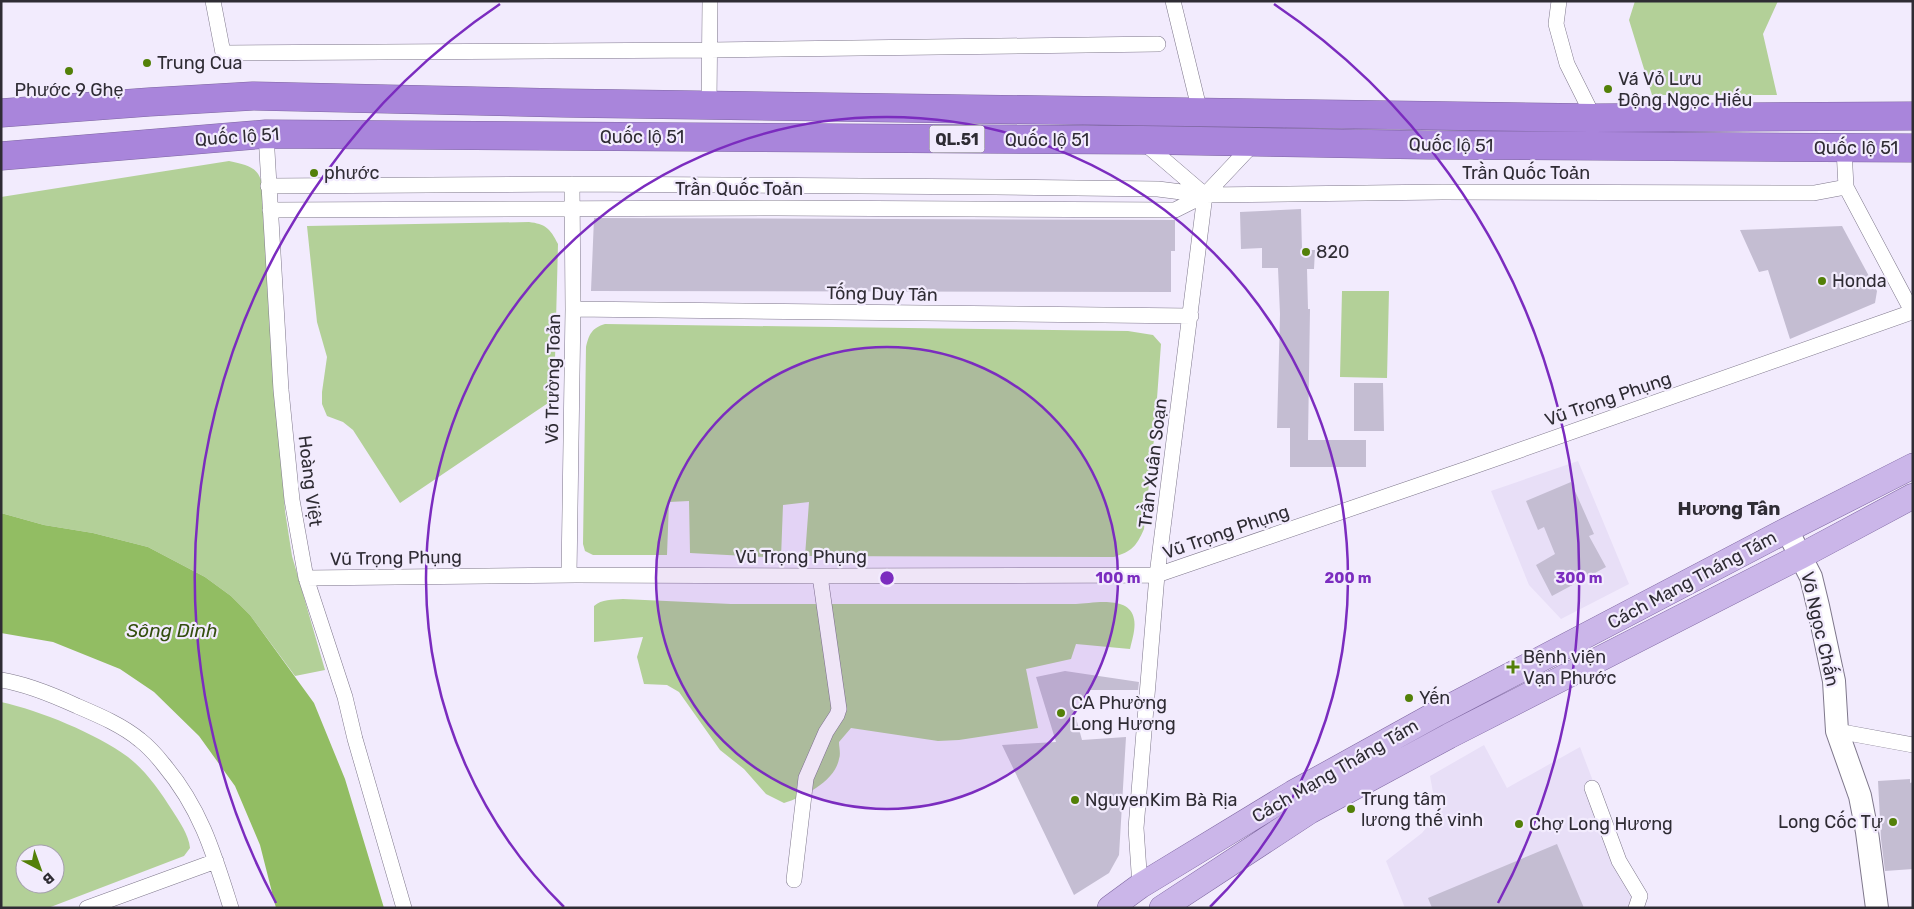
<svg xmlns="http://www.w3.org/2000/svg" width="1914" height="909" font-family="Rubik,sans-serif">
	<rect width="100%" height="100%" fill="#f2ebfd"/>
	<path fill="#e8dff7" d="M1578 461 1629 584 1561 619 1529 585 1491 491Z
		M1484 745 1507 788 1580 747 1630 878 1636 908H1405L1386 861 1422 833 1437 814 1430 776Z"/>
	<path fill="#b3d098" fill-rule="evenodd" d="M1635 1H1778L1763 34 1777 95H1652L1629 20Z
		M229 161C249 166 259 166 263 188L285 511 292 556 325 670 295 676 250 615 231 596 205 577 148 547 93 533 44 525 1 513V197Z
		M529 222C545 224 550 228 558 244L554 399 400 503 353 430 343 422 327 416 322 404V392L327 357 317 322 307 226Z
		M1342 291H1389L1387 378 1340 377Z
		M605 324 1128 331 1153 335 1161 344 1154 439 1144 529C1136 547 1132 551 1114 557L805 556 809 502 783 505 781 558 690 553 689 501 669 502 667 555H593L585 551 583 544 586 347C589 334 592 328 605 324Z
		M623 599 731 604H1076C1093 603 1130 595 1134 619 1136 628 1132 640 1130 649L1076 644 1071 659 1026 669 1038 728 959 740 938 741 851 728 839 742C839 747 841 754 839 759 835 781 804 797 784 803L766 794 744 769 720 750 679 692 667 685 644 684 637 657 643 637 594 642V606C602 599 612 600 623 599Z
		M1 702C41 711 95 733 128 757 146 771 160 791 172 810 179 821 189 835 190 848L184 856 48 908H1ZM25 854H55V884H25Z"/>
	<path fill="#92bd63" d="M1 513 44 525 93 533 148 547 205 577 231 596 250 615 314 703 345 779 384 908H276L260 845 235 786 199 736 154 692 120 669 53 642 1 633Z"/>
	<path fill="#c4bdd2" d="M1301 209 1302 250H1315L1314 269H1307L1308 309H1310L1308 440H1366V467H1290V428H1277L1280 314 1278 268H1262V248L1241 249 1240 212Z
		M594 218 1175 220V251H1171V292L591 291Z
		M1842 226 1877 291 1875 303 1790 339 1768 270 1759 272 1740 230Z
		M1354 383H1383L1384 431H1354Z
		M1571 482 1594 534 1589 536 1606 567 1552 596 1536 565 1555 554 1544 527 1538 530 1526 501Z
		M1065 671 1139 682 1138 690H1087V696L1071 700 1082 740 1126 737 1119 855 1109 873 1074 895 1002 745 1056 742 1036 677Z
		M1910 779V783L1913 782V869L1885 871 1881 839 1878 781Z
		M1557 844 1584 908H1432L1428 898Z"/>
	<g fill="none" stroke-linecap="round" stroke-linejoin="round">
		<g stroke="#7e778b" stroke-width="16">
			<path id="street" d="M213 1 223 53 710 50 1158 44
				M1173 1 1200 112
				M1559 1 1556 24 1567 64 1594 118
				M709 105 710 1
				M266 134 281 390 292 500 306 578 345 697 355 739 404 908
				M1142 141 1205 195
				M1844 149 1846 187 1913 313
				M268 186 572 184 995 187 1158 189 1205 195 1442 192 1814 193 1846 187
				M270 210 778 208 1175 210 1205 195
				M573 309 1191 316
				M569 575 573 309 572 184
				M306 578 576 575 820 576 1157 575 1469 468 1912 312
				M1 680C27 684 53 695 77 706 98 715 122 725 140 740 149 747 157 756 164 765 201 809 214 854 231 908
				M1837 731 1913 745
				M1592 788 1619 861 1640 896 1636 908
				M794 880 806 778 826 732 837 715 839 709 820 576
				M1140 886 1136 828 1157 575 1205 195 1254 143
				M87 908 216 861"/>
		</g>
		<g stroke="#7e778b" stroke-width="24">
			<path id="secondary" d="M1787 530 1811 577 1818 606 1834 681 1837 731 1860 796 1867 832 1877 908"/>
		</g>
		<g stroke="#7e66a1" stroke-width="26">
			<path id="primary" d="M1110 908 1140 886 1293 793 1436 714 1787 530 1913 466
				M1162 908 1310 811 1449 736 1801 556 1913 496"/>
		</g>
		<g stroke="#7e66a1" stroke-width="29">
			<path id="highway" d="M1 113 149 102 253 96 562 103 1594 118 1913 116
				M1 156 266 134 1142 140 1428 145 1913 148"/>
		</g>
		<use href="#street" stroke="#fff" stroke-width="15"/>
		<use href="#secondary" stroke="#fff" stroke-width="22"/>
		<use href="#primary" stroke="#cbb6e9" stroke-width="25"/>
		<use href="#highway" stroke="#a985db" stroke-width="28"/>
	</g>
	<circle cx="887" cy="578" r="231" fill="#7b2cbf" fill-opacity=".12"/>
	<g fill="none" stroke="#7b2cbf" stroke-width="2.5">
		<circle cx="887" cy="578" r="231"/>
		<path d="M564 907A461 461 0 1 1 1210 907"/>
		<path d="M276 903A692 692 0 0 1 500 4M1274 4A692 692 0 0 1 1498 903"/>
	</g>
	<g fill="#538008" stroke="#f2ebfd" stroke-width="2">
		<circle cx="147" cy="63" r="5"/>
		<circle cx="69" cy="71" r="5"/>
		<circle cx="1608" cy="89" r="5"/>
		<circle cx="314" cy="173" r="5"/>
		<circle cx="1306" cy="252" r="5"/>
		<circle cx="1822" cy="281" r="5"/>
		<path d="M1510.5 659.5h5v5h5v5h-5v5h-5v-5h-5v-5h5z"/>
		<circle cx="1409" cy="698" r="5"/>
		<circle cx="1061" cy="713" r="5"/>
		<circle cx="1075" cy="800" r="5"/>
		<circle cx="1351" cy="809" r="5"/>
		<circle cx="1893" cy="822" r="5"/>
		<circle cx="1519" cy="824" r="5"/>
	</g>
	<g text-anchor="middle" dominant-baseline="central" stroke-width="4.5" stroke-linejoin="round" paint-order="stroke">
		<rect fill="#f2ebfd" stroke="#6a6570" stroke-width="1" x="929.5" y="125.5" width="55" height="27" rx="4"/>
		<g font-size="16" font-weight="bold" fill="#2f2c34">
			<text x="957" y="139">QL.51</text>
		</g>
		<g font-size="18" fill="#2f2c34" stroke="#f2ebfd" text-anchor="start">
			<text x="157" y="63">Trung Cua</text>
			<text x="1618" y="79">Vá Vỏ Lưu<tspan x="1618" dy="21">Động Ngọc Hiếu</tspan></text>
			<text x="69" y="90" text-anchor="middle">Phước 9 Ghẹ</text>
			<text x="324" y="173">phước</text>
			<text x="1316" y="252">820</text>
			<text x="1832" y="281">Honda</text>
			<text x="1523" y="657">Bệnh viện<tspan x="1523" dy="21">Vạn Phước</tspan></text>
			<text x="1419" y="698">Yến</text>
			<text x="1071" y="703">CA Phường<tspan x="1071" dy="21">Long Hương</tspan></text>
			<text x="1361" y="799">Trung tâm<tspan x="1361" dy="21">lương thế vinh</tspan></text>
			<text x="1085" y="800">NguyenKim Bà Rịa</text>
			<text x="1883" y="822" text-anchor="end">Long Cốc Tự</text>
			<text x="1529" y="824">Chợ Long Hương</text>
		</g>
		<g font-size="18" fill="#2f2c34" stroke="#f2ebfd">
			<text transform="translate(237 137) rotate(-4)">Quốc lộ 51</text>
			<text x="642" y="137">Quốc lộ 51</text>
			<text x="1047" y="140">Quốc lộ 51</text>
			<text transform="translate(1451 145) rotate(1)">Quốc lộ 51</text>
			<text x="1856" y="148">Quốc lộ 51</text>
			<text x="1526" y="173">Trần Quốc Toản</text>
			<text x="739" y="189">Trần Quốc Toản</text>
			<text transform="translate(882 294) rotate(1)">Tống Duy Tân</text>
			<text transform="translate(553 379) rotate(-89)">Võ Trường Toản</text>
			<text transform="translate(1608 399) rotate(-19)">Vũ Trọng Phụng</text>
			<text transform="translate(1153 463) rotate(-83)">Trần Xuân Soạn</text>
			<text transform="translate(310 481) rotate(83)">Hoàng Việt</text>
			<text transform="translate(1226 532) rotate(-19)">Vũ Trọng Phụng</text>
			<text x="801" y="557">Vũ Trọng Phụng</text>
			<text transform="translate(396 558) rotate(-1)">Vũ Trọng Phụng</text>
			<text transform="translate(1692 580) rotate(-28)">Cách Mạng Tháng Tám</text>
			<text transform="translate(1820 629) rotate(77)">Võ Ngọc Chấn</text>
			<text transform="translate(1335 771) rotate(-30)">Cách Mạng Tháng Tám</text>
		</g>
		<g font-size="19" font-weight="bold" fill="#2f2c34" stroke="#f2ebfd">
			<text x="1729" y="508">Hương Tân</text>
		</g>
		<g font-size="19" font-style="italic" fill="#334e0e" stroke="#f2ebfd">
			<text x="172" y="630">Sông Dinh</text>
		</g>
	</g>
	<circle cx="887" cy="578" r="8" fill="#7b2cbf" stroke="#f2ebfd" stroke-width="2.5"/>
	<g font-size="15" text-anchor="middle" font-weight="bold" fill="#7b2cbf" stroke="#f2ebfd" stroke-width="4.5" stroke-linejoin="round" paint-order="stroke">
		<text x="1118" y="583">100 m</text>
		<text x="1348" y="583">200 m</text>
		<text x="1579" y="583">300 m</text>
	</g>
	<rect width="1914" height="909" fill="none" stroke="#2f2c34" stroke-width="5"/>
	<g transform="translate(40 869) rotate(139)"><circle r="24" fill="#f2ebfd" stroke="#a49fad"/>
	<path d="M0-4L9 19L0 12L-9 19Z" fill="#538008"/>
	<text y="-8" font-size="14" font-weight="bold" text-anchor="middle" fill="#2f2c34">B</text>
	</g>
</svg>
